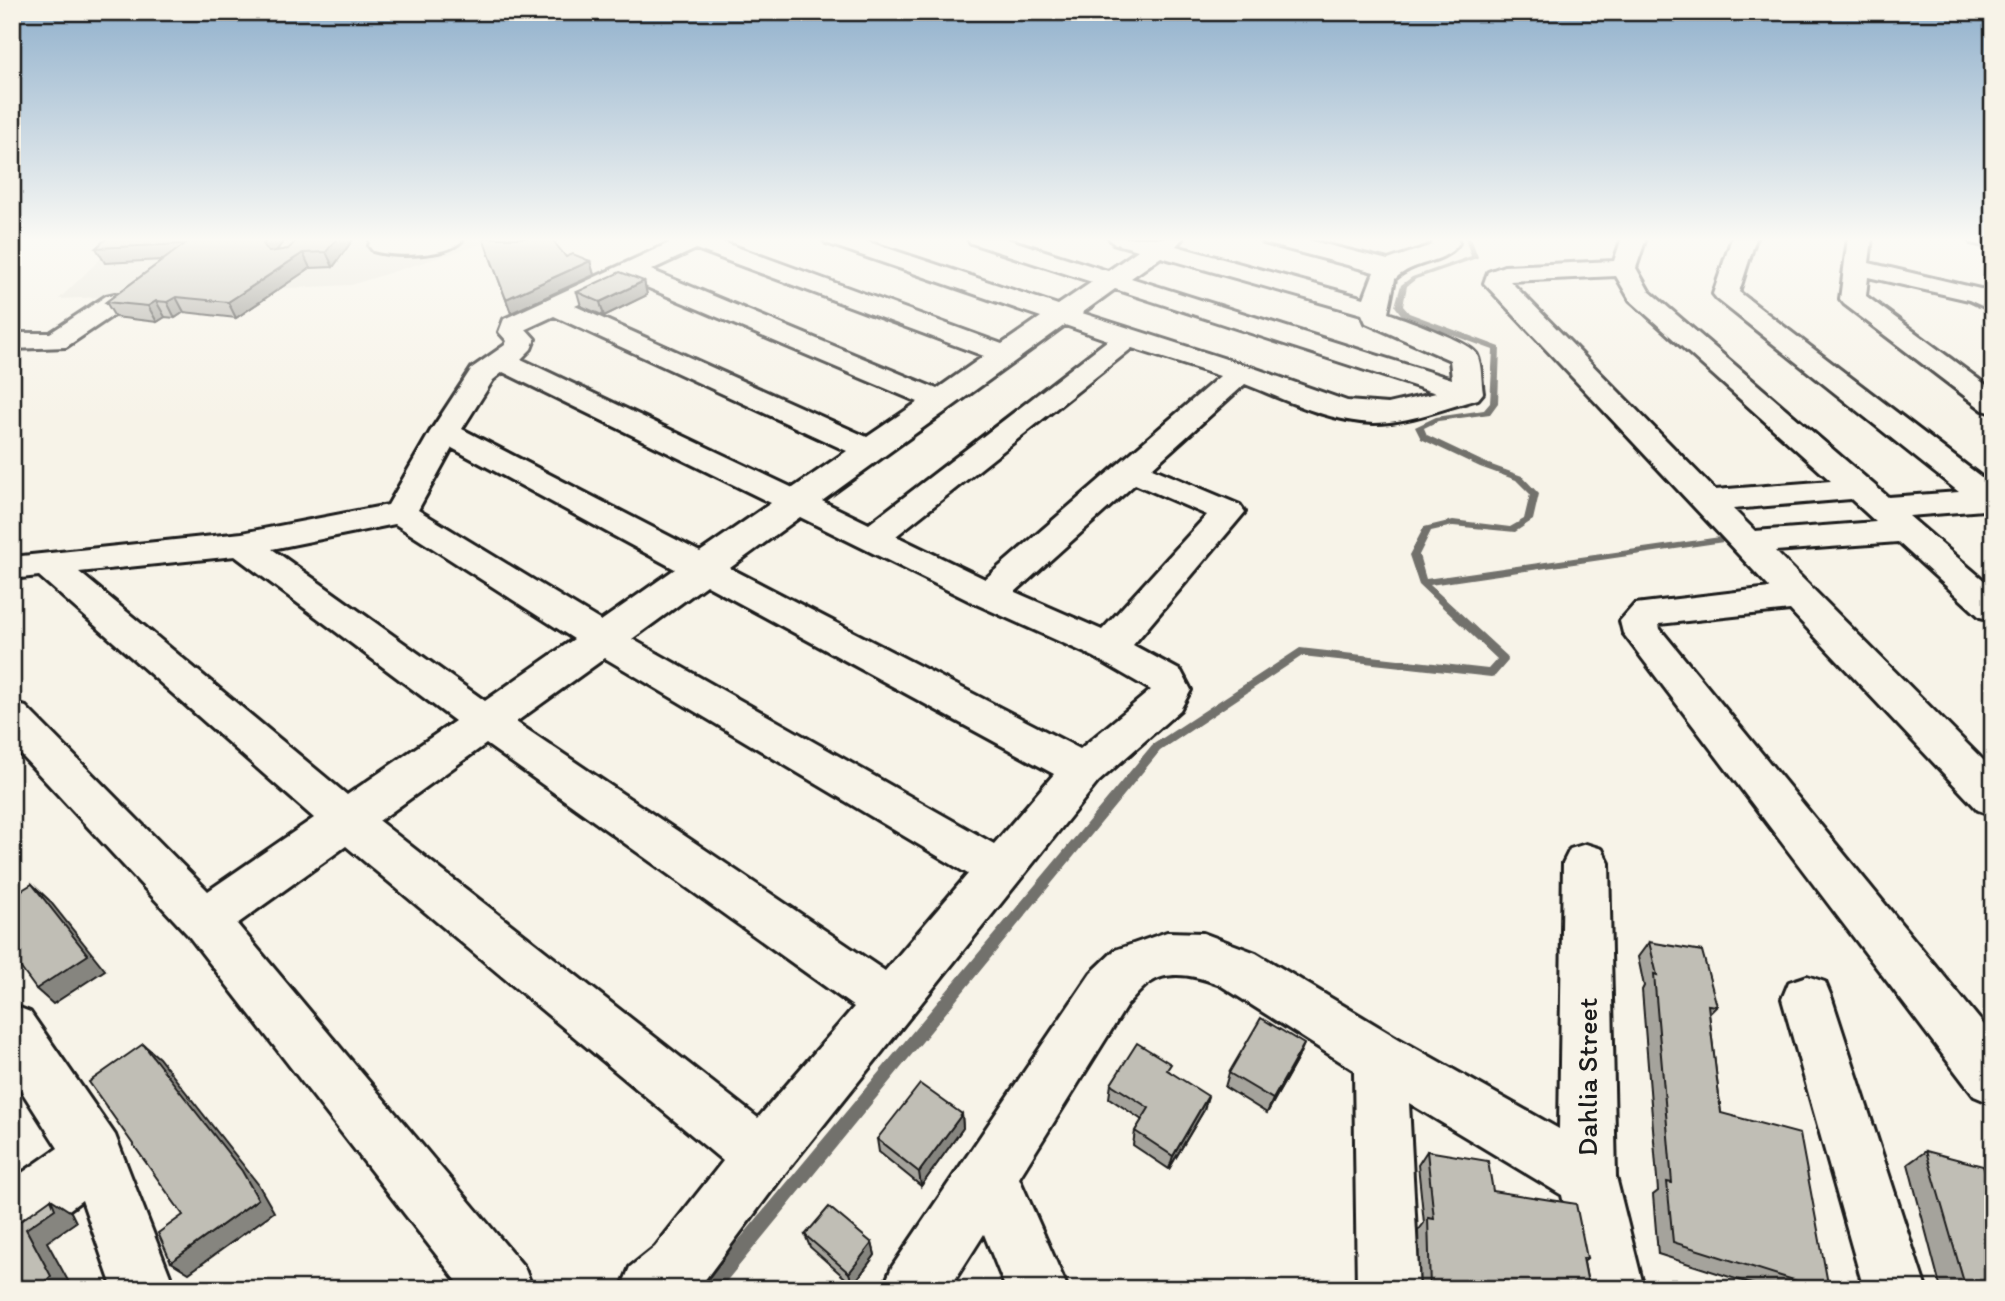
<svg xmlns="http://www.w3.org/2000/svg" width="2005" height="1301" font-family="Itim,sans-serif">
	<rect width="100%" height="100%" fill="#f7f3e8"/>
	<filter id="ink" filterUnits="userSpaceOnUse"><feTurbulence type="fractalNoise" baseFrequency=".0143" numOctaves="2"/><feDisplacementMap in="SourceGraphic" scale="14" xChannelSelector="R" yChannelSelector="G"/><feConvolveMatrix kernelMatrix="1 2 1 2 8 2 1 2 1" color-interpolation-filters="sRGB"/></filter>
	<g filter="url(#ink)">
		<path fill="#e6e3d9" d="M122 238H500L351 285 59 299Z"/>
		<g fill="none" stroke-linecap="round" stroke-linejoin="round">
			<path fill="#72716c" fill-rule="evenodd" d="M1465 238H1471L1478 257 1477 258 1416 279 1407 286 1403 306 1409 313 1500 347 1498 403 1490 414 1438 421 1424 428 1427 435 1486 463 1522 476 1539 494 1533 520 1515 532 1453 526 1431 531 1419 555 1426 579 1727 536 1730 537 1732 539 1730 541 1430 585 1507 656 1508 659 1507 662 1495 676 1491 677 1302 656 1160 751 720 1289H701L703 1283 1152 745 1300 648 1488 669 1497 659 1419 585 1409 555 1424 527 1453 520 1510 527 1524 519 1530 494 1516 480 1480 467 1421 439 1415 427 1436 417 1484 410 1490 403 1493 350 1403 317 1395 306 1401 285 1412 277 1471 256Z"/>
			<g stroke="#1c1c1c" stroke-width="6">
				<path id="minor" d="M371 238H395L394 242H399L428 238H464C450 258 394 257 373 251L369 246Z
					M680 238H712L1002 344 1041 317 826 243 822 238H857L1058 305 1092 282 971 243 967 238H1004L1108 271 1138 250 1113 243 1109 238H1183L1176 246 1364 298 1374 272 1264 243 1260 238H1300L1388 260 1432 245 1433 238H1457L1459 243C1444 265 1414 260 1395 279L1388 313C1404 319 1471 342 1477 355 1482 365 1481 382 1483 393L1478 399C1445 408 1409 423 1374 423 1329 422 1286 400 1245 384L1152 468 1240 505 1245 512 1133 645 1181 671 1191 690 1180 710 1098 782 782 1177 698 1289H621L630 1267 655 1247 723 1161 346 846 237 924 524 1267 533 1289H463L188 935 12 745V703L26 707 208 891 314 818 39 576 12 579V557L242 533 388 505 430 432 472 368 505 345 507 341 499 332 504 319ZM696 249 984 356 937 389 651 270ZM1161 257 1362 314 1366 323 1450 360 1452 379 1131 278ZM630 280 918 402 867 437 575 306ZM1115 289 1436 393 1388 404 1347 401 1251 367 1082 313ZM554 316 847 451 793 488 521 359 531 349 535 339 526 329ZM1065 325 1108 340 869 524 822 501ZM1132 348 1220 376 985 579 896 536ZM503 372 771 503 700 552 462 429 493 380ZM452 448 675 569 601 621 418 510ZM1135 484 1207 515 1102 630 1015 592ZM800 517 976 604 1094 657 1151 690 1080 749 730 568ZM395 524 574 639 485 701 272 549ZM235 556 455 721 347 795 79 572ZM706 585 1054 774 994 844 632 639ZM605 658 968 874 885 971 516 722ZM486 744 854 1007 758 1118 379 821Z
					M1622 238H1646L1636 268 1649 291 1888 497 1959 492 1717 299 1713 294 1732 238H1756L1739 292 1993 486V512L1984 510 1909 516 1993 588V620L1980 617 1898 542 1775 551 1993 770V815L1978 810 1790 610 1659 624 1660 629 1993 1036V1104L1974 1096 1623 633 1620 621 1635 604 1770 588 1484 283 1488 272 1504 266 1614 261ZM1616 276 1630 300 1831 481 1715 490 1510 281ZM1851 499 1876 522 1755 531 1733 509Z
					M1848 238H1872L1869 263 1993 292V311L1969 300 1868 277 1866 296 1993 390V413L1983 410 1844 304 1840 299Z
					M1967 238H1993V248L1971 243Z
					M115 294 124 296 128 302 124 308 66 347 12 349V333H50L106 296Z
					M1586 844 1602 849 1609 863 1616 1177 1644 1289H1582L1562 1195 1409 1103 1419 1289H1357L1354 1070 1220 985C1200 977 1171 969 1151 982 1142 987 1134 998 1127 1005L1019 1178 1068 1289H1006L984 1234 949 1289H883L892 1267 1091 973 1115 950 1133 944 1167 932 1203 933 1256 953 1399 1039 1559 1129 1563 863 1570 849Z
					M1807 976 1825 982 1832 999 1926 1289H1864L1782 999 1789 982Z
					M12 1005 30 1012 115 1135 175 1289H113L82 1200 33 1237 12 1245V1180L58 1148 12 1076Z"/>
			</g>
			<use href="#minor" fill="#f7f3e8" fill-rule="evenodd"/>
		</g>
		<path fill="#a5a39c" stroke="#1c1c1c" stroke-width="2" d="M107 238H286L276 251 354 238 333 267 310 268 236 318 184 312 175 318 165 317 157 322 115 317 106 302 163 260 105 263 96 248Z
			M483 238 566 257 590 261 594 275 511 313Z
			M644 281 647 295 604 316 581 306 577 292Z
			M1649 942 1717 1006 1709 1014 1721 1113 1829 1289H1767L1658 1254 1653 1195 1658 1191 1642 990 1644 986 1638 957Z
			M1298 1058 1267 1113 1225 1087 1229 1073Z
			M1169 1071 1204 1110 1169 1169 1133 1145 1135 1131 1142 1120 1109 1098 1111 1084Z
			M962 1114 963 1128 921 1186 879 1152 877 1139Z
			M1427 1151 1493 1191 1587 1258 1584 1262 1589 1289H1420L1418 1231 1424 1223 1418 1165Z
			M1926 1151 1993 1289H1941L1908 1164Z
			M805 1235 872 1243 875 1255 853 1285 810 1247Z"/>
		<path fill="#86857f" stroke="#1c1c1c" stroke-width="2" d="M268 238H286L270 259 263 244Z
			M337 238H354L333 267 326 252Z
			M303 253 310 268 236 318 228 302Z
			M590 261 594 275 511 313 506 299Z
			M644 281 647 295 604 316 600 302Z
			M176 297 184 312 175 318 167 302Z
			M156 301 165 317 157 322 148 306Z
			M32 884 49 900 105 970 53 1004 36 989Z
			M143 1044 159 1058 258 1184 274 1212 189 1273 171 1262 258 1199Z
			M1304 1044 1298 1058 1267 1113 1273 1099Z
			M1208 1096 1204 1110 1169 1169 1173 1156Z
			M962 1114 963 1128 921 1186 919 1172Z
			M12 1150 18 1160 12 1165Z
			M51 1199 71 1212 76 1222 47 1242 72 1288 71 1289H49L26 1229Z
			M872 1243 875 1255 853 1285 849 1273Z"/>
		<path fill="#c0beb5" stroke="#1c1c1c" stroke-width="2" d="M107 238H268L263 244 269 252 288 249 299 238H337L326 252 303 253 228 302 176 297 167 302 156 301 148 306 106 302 185 244 96 248Z
			M483 238H551L566 257 573 254 590 261 506 299Z
			M620 272 644 281 600 302 577 292Z
			M32 884 88 955 36 989 12 956V896Z
			M1649 942 1702 951 1717 1006 1708 1005 1721 1113 1800 1134 1829 1289H1822L1673 1242 1667 1182 1672 1183 1654 974 1657 975Z
			M1261 1018 1304 1044 1273 1099 1229 1073Z
			M1137 1043 1171 1064 1167 1070 1208 1096 1173 1156 1135 1131 1149 1108 1111 1084Z
			M143 1044 242 1171 258 1199 171 1262 158 1233 183 1215 89 1082Z
			M920 1084 962 1114 919 1172 877 1139Z
			M1427 1151 1488 1161 1493 1191 1576 1204 1587 1258H1583L1589 1289H1430L1428 1218 1434 1219Z
			M1926 1151 1983 1166 1993 1196V1289H1966Z
			M51 1199 55 1209 26 1229 51 1276 47 1280 49 1289H12V1227Z
			M829 1207 872 1243 849 1273 805 1235Z"/>
	</g>
	<linearGradient id="sky" x2="0" y2="1"><stop stop-color="#90b0cc"/><stop offset="0.57" stop-color="#fbfaf5"/><stop offset="1" stop-color="#fbfaf5" stop-opacity="0"/></linearGradient>
	<rect width="2005" height="420" fill="url(#sky)"/>
	<g text-anchor="middle" dominant-baseline="central" stroke-width="5" stroke-linejoin="round" paint-order="stroke">
		<g font-size="28" fill="#1c1c1c" stroke="#f7f3e8">
			<text transform="translate(1587 1077) rotate(-90)">Dahlia Street</text>
		</g>
	</g>
	<rect width="2005" height="1301" fill="none" stroke="#f7f3e8" stroke-width="42"/>
	<rect x="21" y="21" width="1963" height="1259" fill="none" stroke="#1c1c1c" stroke-width="2.5" filter="url(#ink)"/>
</svg>
